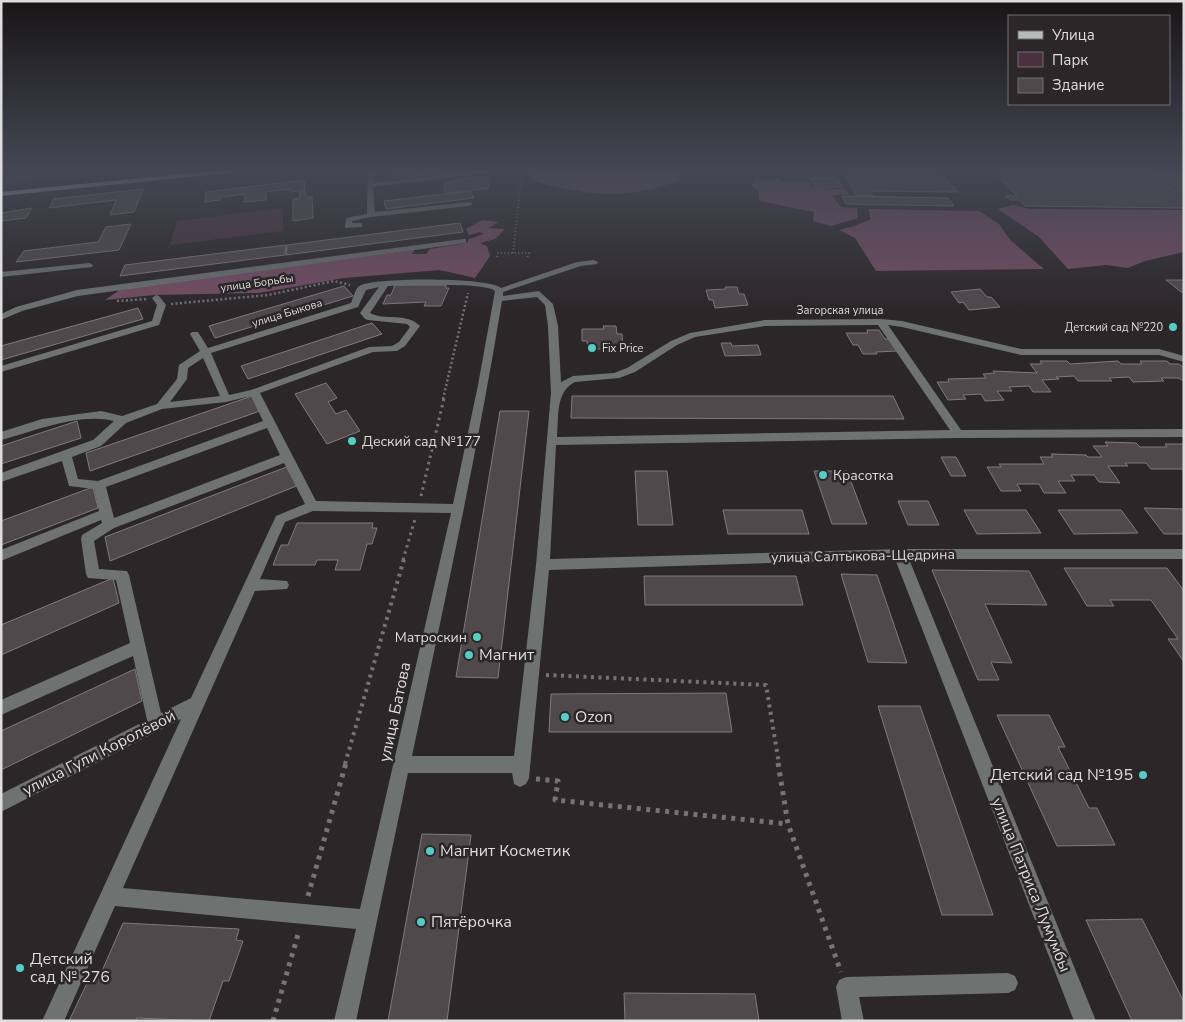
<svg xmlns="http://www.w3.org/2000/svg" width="1185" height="1022" font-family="'Nunito Sans',sans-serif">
	<rect width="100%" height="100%" fill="#2b2628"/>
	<path fill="#4b3140" d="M1 171H142L1 185Z
		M283 208V231L170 245 177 221Z"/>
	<path fill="#764d64" d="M528 171H683L678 181C628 200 584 196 533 181Z
		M1152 172H1184V194Z
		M755 179H778L782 182 808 181 813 188 845 189 849 194 834 195 833 197 841 207 857 208 858 218 831 226 813 221 814 212 759 201V192L752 185Z
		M1013 205 1031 209 1184 210V252L1145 261 1128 268 1106 265 1068 269 1039 237 998 209Z
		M868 209 979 211 999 224 1010 240 1044 269 876 271 855 238 839 230 854 226 871 219Z
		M482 220 499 222 488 228 505 229 495 239 480 243 487 246 490 256 475 278 440 270 344 278 259 293 154 295 105 300 121 289 414 250 412 254H426L430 249 467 243 469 239 484 234 480 232 469 235 466 229Z"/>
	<path fill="#4f494c" stroke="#807a7d" d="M399 171H461L393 179 391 172Z
		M843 171H936L941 173 958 192 870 191 873 196H857Z
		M992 171H1148L1184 196V208L1025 206 1019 200H1010L1006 196H1017Z
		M489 177V188L445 194 444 183 466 178Z
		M810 178H837L842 187H815Z
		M304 180 305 190 290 192V189L266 192V200L244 202 245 194 220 197V200L205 202 206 192Z
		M143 189 134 212 110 215 116 200 49 208 54 199Z
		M300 191H305L306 197H312L313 218 293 221V199L300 198Z
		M470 191 474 198 386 209 384 201Z
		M842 196 948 198 954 206 846 204Z
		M32 208 26 218 1 221V213Z
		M460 223 463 232 286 255 287 245Z
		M131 224 119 250 16 262 24 251 98 242 106 227Z
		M286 245 285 255 120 276 125 265Z
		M1166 280H1184V292H1181Z
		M395 285H446V288H449L441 306H424L426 302 383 304 387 295H391Z
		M344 286 353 296 215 338 209 326Z
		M725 287H737L739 294H744L748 305 715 308 713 300H709L706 290 726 289Z
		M980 289 987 297H991L1000 307 969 310 963 302 959 303 951 292Z
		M138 308 143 319 1 360V346Z
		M372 323 382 334 248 379 241 366Z
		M603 326H616L617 334H622L623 347 588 350 587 341H582V329H604Z
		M867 330H879L885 339H889L897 351 876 352 877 354H863L858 345H853L846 333H868Z
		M721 343H731L732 346 758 345 761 355 725 356Z
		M1040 361H1067L1070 364 1118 361 1121 364H1142L1140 361H1167L1170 364H1179L1184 368V381L1178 378H1161L1164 381 1133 382 1129 377 1109 378 1112 381H1078L1074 376 1056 377 1059 379 1042 380 1051 392H1033L1029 386 1009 387 1012 391H997L1004 400 985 401 981 394 963 395 966 399 948 400 937 382H949L948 379 986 378 983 374 995 373 993 371 1037 373 1030 364H1042Z
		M326 383 337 398 328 402 336 414 346 410 360 431 327 444 295 394Z
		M252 396 260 411 90 471 86 453Z
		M572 396H893L904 419 571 418Z
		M500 411H529L498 678 456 677Z
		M77 421 81 438 1 464V446Z
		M1105 442 1136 443 1140 447H1167L1165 444H1184V469H1151L1146 463H1125L1128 466H1108L1120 483 1099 482 1094 475H1071L1075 481H1058L1066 493H1044L1039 484H1017L1021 491H1001L987 467H1001L999 464H1044L1040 457H1053L1051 454 1086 455 1088 457H1102L1093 446H1108Z
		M941 457H956L966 476H951Z
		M289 466 299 485 110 561 105 537Z
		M635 471H667L673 525H638Z
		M814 471H847L867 524H832Z
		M93 487 98 508 1 545V521Z
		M898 501H928L939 525H908Z
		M1144 508 1184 509V534H1164Z
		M723 510H802L809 534H728Z
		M964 510H1026L1041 533 977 534Z
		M1058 510H1121L1138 533 1074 534Z
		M297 523H373L372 528H377L372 544H367L360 570H335L338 560H317L315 565H273L281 545H288Z
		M1064 568H1167L1184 591V662L1168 639H1178L1151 600H1110L1114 606H1087Z
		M932 570 1029 571 1047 605 985 604 1012 663 991 662 999 680H978Z
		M841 574 877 575 907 663 868 662Z
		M644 576H796L803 605H645Z
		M113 578 119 603 1 655V625Z
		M135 669 142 701 1 770V731Z
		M726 693 732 732H549L551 694Z
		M878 706H920L993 915H942Z
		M997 715H1049L1065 747H1058L1089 808H1097L1115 845 1057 846Z
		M422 834 471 835 447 1021H388Z
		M1142 919 1184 1002V1021H1132L1086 920Z
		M123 923 239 929 236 940 243 941 229 981H223L209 1021 137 1018 136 1021H69L89 979 98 980Z
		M624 993 755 994 759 1021H625Z"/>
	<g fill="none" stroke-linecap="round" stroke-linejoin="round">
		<path stroke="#777374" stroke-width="2" stroke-dasharray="1 2.5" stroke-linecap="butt" d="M236 175 279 171
			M513 253 522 171
			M497 257 498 253H529L527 259"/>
		<path stroke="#777374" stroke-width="2.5" stroke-dasharray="2 2.5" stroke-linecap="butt" d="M117 301 146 299
			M171 304 268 295 334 281 350 285
			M443 399 468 293"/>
		<path stroke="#777374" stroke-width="3" stroke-dasharray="2.5 4" stroke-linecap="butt" d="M421 496 444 398
			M403 560 415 519"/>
		<path stroke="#777374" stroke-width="4" stroke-dasharray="3 4.5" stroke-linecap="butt" d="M546 675 766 685 779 764
			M345 764 404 559"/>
		<path stroke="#777374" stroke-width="5" stroke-dasharray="4 5.5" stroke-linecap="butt" d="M778 763 788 824 841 972
			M536 779 558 781 555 800 788 824
			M308 896 346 763
			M273 1021 299 931"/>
		<path fill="#6e7271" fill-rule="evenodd" d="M368 171H374V183L473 171H490L487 173 373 187 375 212 469 202 473 204 469 206 371 217 352 221V223H362V227L345 228 346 218 367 214Z
			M463 239H466V243L78 296 22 311 1 320V314L16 307 77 290Z
			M594 260 598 262 597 264 581 266 503 292V296L539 291 553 304 558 326 561 382 573 376 614 373 627 368 671 341 690 333 765 320 881 319 902 321 1021 349H1159L1184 356V362L1159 355H1021L902 327 888 325 961 430 1184 429V437L958 438 556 445 550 559 900 549H1184V559H909L1096 1021H1074L895 559 549 570 529 778 526 784 520 787 514 784 512 773H408L356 1021H334L356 929 115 906 64 1021H42L181 719 1 812V794L147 720 133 656 1 715V700L130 643 116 580 88 578 86 574 81 539 82 535 102 523 101 520 1 561V550L99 511 94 489 69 486 62 461 1 482V473L93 440 114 421C81 412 34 431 1 440V432L42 419 101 411 122 416 157 404 177 379 179 365 200 351 190 334 192 332H198L208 348 351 303C353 299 355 289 359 286 373 277 490 277 501 288L577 262ZM388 286C406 286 485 282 495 291L478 385 453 504 316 501 260 393 373 352 397 351 405 346 420 326C407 312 384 321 370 313ZM379 287 360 313 365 319 368 320 407 324 410 327 399 342 392 346 369 347 251 390 229 395 211 353 358 307 366 290ZM537 297 545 305 548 326 551 393 536 565 514 756H412C444 605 477 454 502 301ZM878 325 950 430 557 437C559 417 555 392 575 382L619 378 635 372 677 345 695 337 765 326ZM203 358 220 396 170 402 187 379 188 368ZM251 396 263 421 98 481 78 479 72 457 101 446 126 423 162 409 226 402ZM267 428 280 455 114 518 106 487ZM284 463 305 504 276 516 191 698 161 713 129 575 127 571 99 569 94 541 114 528ZM313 511 451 513 360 909 123 888 255 591 287 589 289 585 287 581 260 579 285 522Z
			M89 263 93 265 92 267 1 277V272Z
			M156 295 159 296 166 305 159 325 1 372V366L152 321 157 305 152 298Z
			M1008 973 1015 976 1018 983 1015 990 1008 993 859 997 864 1021H842L836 987 839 980 846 977Z"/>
		<path fill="#b6bcbc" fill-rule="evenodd" d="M212 171H231L228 173 1 196V192Z"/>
	</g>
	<linearGradient id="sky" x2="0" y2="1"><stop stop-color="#181516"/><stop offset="0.54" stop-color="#444753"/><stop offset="1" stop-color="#444753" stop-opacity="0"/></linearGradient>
	<rect width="1185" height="314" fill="url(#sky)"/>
	<g fill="#54cdc6" stroke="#2b2628" stroke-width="2">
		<circle cx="1173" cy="327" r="5"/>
		<circle cx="592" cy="348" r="5"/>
		<circle cx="352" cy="441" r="5"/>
		<circle cx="823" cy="475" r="5"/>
		<circle cx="477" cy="637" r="5"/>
		<circle cx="469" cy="655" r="5"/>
		<circle cx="565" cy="717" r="5"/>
		<circle cx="1143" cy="775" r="5"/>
		<circle cx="430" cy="851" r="5"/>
		<circle cx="421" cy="922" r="5"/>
		<circle cx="20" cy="968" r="5"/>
	</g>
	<g text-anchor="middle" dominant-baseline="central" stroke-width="5" stroke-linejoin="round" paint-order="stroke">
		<g font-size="11" fill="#dfdcdd" stroke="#2b2628">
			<text transform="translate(257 283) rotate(-8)">улица Борьбы</text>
			<text x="840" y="310">Загорская улица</text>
			<text transform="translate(287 313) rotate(-17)">улица Быкова</text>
		</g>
		<g font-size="11" fill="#dfdcdd" stroke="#2b2628" text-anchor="end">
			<text x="1163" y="327">Детский сад №220</text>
			<text x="602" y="348" text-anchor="start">Fix Price</text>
		</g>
		<g font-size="14" fill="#dfdcdd" stroke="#2b2628" text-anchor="start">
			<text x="362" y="441">Деский сад №177</text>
			<text x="833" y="475">Красотка</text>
			<text x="467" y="637" text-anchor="end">Матроскин</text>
		</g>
		<g font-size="14" fill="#dfdcdd" stroke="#2b2628">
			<text transform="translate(863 556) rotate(-1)">улица Салтыкова-Щедрина</text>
		</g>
		<g font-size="16" fill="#dfdcdd" stroke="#2b2628" text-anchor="start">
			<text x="479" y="655">Магнит</text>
			<text x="575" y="717">Ozon</text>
			<text x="1133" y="775" text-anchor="end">Детский сад №195</text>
			<text x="440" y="851">Магнит Косметик</text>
			<text x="431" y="922">Пятёрочка</text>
			<text x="30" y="959">Детский<tspan x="30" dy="18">сад № 276</tspan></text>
		</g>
		<g font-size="16" fill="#dfdcdd" stroke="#2b2628">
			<text transform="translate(395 712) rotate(-78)">улица Батова</text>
			<text transform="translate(99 753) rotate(-27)">улица Гули Королёвой</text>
			<text transform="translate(1031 885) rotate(68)">улица Патриса Лумумбы</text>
		</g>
	</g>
	<rect width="1185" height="1022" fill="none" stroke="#dfdcdd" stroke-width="5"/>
	<rect x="1008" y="15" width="162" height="90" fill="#2b2628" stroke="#736f70"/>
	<rect x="1018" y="31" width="25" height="8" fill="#b6bcbc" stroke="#736f70"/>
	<text x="1052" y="40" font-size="15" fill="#dfdcdd">Улица</text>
	<rect x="1018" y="52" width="25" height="15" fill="#4b3140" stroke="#736f70"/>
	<text x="1052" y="65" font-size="15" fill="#dfdcdd">Парк</text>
	<rect x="1018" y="78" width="25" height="15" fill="#4f494c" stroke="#736f70"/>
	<text x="1052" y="90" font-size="15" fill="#dfdcdd">Здание</text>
</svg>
